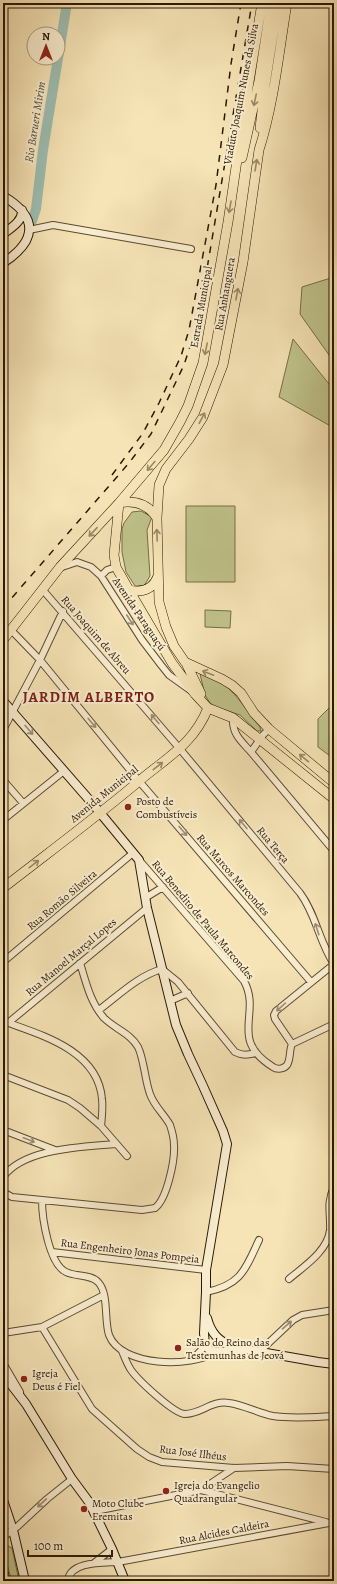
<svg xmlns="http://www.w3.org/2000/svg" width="337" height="1584" font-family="Alegreya,serif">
	<rect width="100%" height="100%" fill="#f6e4b6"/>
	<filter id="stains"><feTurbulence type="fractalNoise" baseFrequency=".005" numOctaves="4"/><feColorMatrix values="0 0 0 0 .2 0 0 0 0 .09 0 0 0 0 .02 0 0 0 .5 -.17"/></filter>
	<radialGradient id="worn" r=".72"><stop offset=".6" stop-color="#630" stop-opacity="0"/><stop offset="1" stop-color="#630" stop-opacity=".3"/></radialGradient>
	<path fill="#c0c38b" stroke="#756e46" d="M334 277V362L300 314 302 287Z
		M293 339 333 389 334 388V428L279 397Z
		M186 506H235V582H186Z
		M141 511 152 517 147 530 150 576 144 586H135L126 572 122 552V529L124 523 132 512Z
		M205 610 231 611 230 628 205 627Z
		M200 674C229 678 243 707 260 727L261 731H257L240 715 216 707 210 703 205 695Z
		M332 705 334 706V759L318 747V719Z
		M6 1545 12 1548 19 1581H12L3 1551 4 1546Z"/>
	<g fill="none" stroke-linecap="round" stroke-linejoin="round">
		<path stroke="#9dbeb2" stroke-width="10" d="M32 221 36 209 43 150 67 3"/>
		<g stroke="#5d4b2f" stroke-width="8">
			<path id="street" d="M29 230 53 225 191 249
				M62 567 77 562 91 567 101 576 142 640 161 665 169 675 190 690
				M101 576 107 570 116 567
				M42 589 180 749 300 893C316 914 319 942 334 964
				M11 630 40 660 139 781 311 982
				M233 718C232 734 241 741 251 752L334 851
				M3 730 40 660 63 611
				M251 752 263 735 269 729
				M3 780 23 803
				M3 820 64 771
				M140 861 244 981C262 1014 228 1039 273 1067 277 1070 284 1069 287 1065 291 1059 289 1050 292 1044
				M145 898 163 887
				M3 962 133 853
				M170 1001 188 993
				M99 1010C119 995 138 976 162 969L178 982 235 1052C243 1056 248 1055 256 1053
				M3 1021C41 1035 98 1050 102 1099 103 1108 102 1117 101 1126
				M8 1023 147 908
				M292 1044 275 1019 274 1015 276 1011 334 964
				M292 1044 334 1024
				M3 1075 68 1100 80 1108 101 1126 127 1156
				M3 1130 55 1150
				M3 1177C24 1148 82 1147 115 1144
				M3 1192 12 1197 142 1210 155 1208C167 1199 175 1160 174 1145 174 1139 172 1131 170 1125 164 1114 154 1106 150 1094 145 1081 144 1059 138 1047 130 1033 115 1029 104 1018 90 1002 86 982 80 963
				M42 1200C42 1218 49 1264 66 1272 76 1277 91 1274 98 1282 109 1293 104 1320 109 1335 121 1367 191 1368 216 1352
				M52 1252 206 1270
				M289 1279C303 1267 328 1251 330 1230 331 1213 326 1204 334 1187
				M206 1292C241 1285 245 1270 259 1240
				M42 1327 92 1409 137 1449 149 1457 162 1462 234 1468 287 1466 334 1469
				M3 1333 42 1327 104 1295
				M122 1351C125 1358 127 1364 131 1370 138 1380 174 1414 185 1414 201 1414 212 1400 229 1403 244 1405 258 1413 273 1416 293 1419 314 1417 334 1416
				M259 1352 293 1320 302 1315 334 1310
				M192 1360 205 1346
				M3 1363 20 1392
				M201 1490 234 1468
				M95 1511 201 1490 326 1522
				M3 1537 18 1526 47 1499 72 1479
				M94 1563 112 1549
				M68 1581C69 1561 104 1563 118 1562L334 1522"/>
		</g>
		<g stroke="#2a1802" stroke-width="10">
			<path id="secondary" d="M3 196C39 217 37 241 3 263
				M3 234C11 228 23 221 22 210
				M3 701 92 803 139 860 147 908 176 1025 188 1054 203 1086 223 1131 227 1144 206 1270V1292L204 1333 205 1346 211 1351 216 1352 240 1350
				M207 1318C211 1333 218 1341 233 1347L318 1362 334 1364
				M3 1374 26 1404 72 1479 89 1502 112 1549 125 1581
				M3 1500 13 1530 25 1581
				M3 1571 6 1581"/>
		</g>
		<g stroke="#2a1802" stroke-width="10">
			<path id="primary" d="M262 3 244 112 228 222 203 363 188 406 180 422 164 450 119 503 114 555 116 567 129 590 172 663 195 694 208 708 233 718 334 799
				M287 3C279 52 274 103 259 150L243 262 223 365 203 417 189 439 166 469 159 485 157 518 159 602 166 627 174 646 185 662 222 679 232 685 241 693 254 713 269 729 334 783
				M260 128 265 85 278 3
				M242 158 259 81 271 3
				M129 590C142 593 153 590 158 576
				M3 640 60 567 119 503C135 500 148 504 157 518
				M186 663 201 694
				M3 888C48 853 94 819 138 782 167 757 193 745 208 708"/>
		</g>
		<use href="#street" stroke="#f9edd0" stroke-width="6"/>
		<use href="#secondary" stroke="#f9edd0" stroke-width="8"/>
		<use href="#primary" stroke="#f6e4b6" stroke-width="9"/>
		<path stroke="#2a1802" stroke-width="1.5" stroke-dasharray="7 7" stroke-linecap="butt" d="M112 475 143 433 159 403 181 356 189 330 216 185 231 64 241 3
			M3 608 129 463 151 434 184 365 198 322 252 3"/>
	</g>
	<defs><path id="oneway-shaft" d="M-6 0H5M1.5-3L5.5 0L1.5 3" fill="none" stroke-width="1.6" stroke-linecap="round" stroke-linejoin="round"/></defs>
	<g stroke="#9a8865">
		<use href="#oneway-shaft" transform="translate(255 100) rotate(102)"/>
		<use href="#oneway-shaft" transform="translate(256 165) rotate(-81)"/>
		<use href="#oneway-shaft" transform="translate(230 207) rotate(100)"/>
		<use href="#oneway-shaft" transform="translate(237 294) rotate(-79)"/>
		<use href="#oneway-shaft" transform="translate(206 349) rotate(102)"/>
		<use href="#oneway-shaft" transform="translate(202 418) rotate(-62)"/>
		<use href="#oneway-shaft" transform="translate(151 466) rotate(130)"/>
		<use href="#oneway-shaft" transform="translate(93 532) rotate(133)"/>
		<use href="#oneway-shaft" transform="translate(157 535) rotate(-92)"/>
		<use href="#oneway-shaft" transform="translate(208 673) rotate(-159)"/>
		<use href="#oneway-shaft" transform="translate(304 758) rotate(-141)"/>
		<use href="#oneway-shaft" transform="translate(158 766) rotate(-38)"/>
		<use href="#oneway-shaft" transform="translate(34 864) rotate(-38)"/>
	</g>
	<g stroke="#9c8d73">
		<use href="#oneway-shaft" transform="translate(130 620) rotate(57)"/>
		<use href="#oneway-shaft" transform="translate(155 719) rotate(-130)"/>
		<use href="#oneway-shaft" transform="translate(92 723) rotate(50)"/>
		<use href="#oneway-shaft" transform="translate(29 730) rotate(49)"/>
		<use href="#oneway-shaft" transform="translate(243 824) rotate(-130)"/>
		<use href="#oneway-shaft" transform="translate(183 831) rotate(49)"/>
		<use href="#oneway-shaft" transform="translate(317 929) rotate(-108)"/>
		<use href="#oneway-shaft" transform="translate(281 1007) rotate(138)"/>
		<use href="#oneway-shaft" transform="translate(29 1140) rotate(21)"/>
		<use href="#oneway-shaft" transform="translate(287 1325) rotate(-41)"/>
		<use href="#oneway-shaft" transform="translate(42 1503) rotate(137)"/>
	</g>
	<g fill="#8f2418" stroke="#f9edd0" stroke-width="1.5">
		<circle cx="128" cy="807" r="4"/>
		<circle cx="178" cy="1348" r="4"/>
		<circle cx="24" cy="1379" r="4"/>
		<circle cx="166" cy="1491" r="4"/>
		<circle cx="84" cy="1509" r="4"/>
	</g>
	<g text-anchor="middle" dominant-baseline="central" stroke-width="4" stroke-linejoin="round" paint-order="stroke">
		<g font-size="11" fill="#2a1802" stroke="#f9edd0">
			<text transform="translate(241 94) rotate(-79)">Viaduto Joaquim Nunes da Silva</text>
			<text transform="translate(225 294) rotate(-80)">Rua Anhanguera</text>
			<text transform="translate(201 307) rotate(-80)">Estrada Municipal</text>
			<text transform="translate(139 614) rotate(56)">Avenida Paraguaçú</text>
			<text transform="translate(96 635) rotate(49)">Rua Joaquim de Abreu</text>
			<text transform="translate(104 794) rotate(-39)">Avenida Municipal</text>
			<text transform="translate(273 845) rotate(50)">Rua Terça</text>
			<text transform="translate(233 875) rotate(49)">Rua Marcos Marcondes</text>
			<text transform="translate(62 900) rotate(-40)">Rua Romão Silveira</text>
			<text transform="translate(203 920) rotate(50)">Rua Benedito de Paula Marcondes</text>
			<text transform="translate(71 957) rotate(-40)">Rua Manoel Marçal Lopes</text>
			<text transform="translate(130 1251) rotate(7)">Rua Engenheiro Jonas Pompeia</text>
			<text transform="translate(193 1453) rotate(7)">Rua José Ilhéus</text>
			<text transform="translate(224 1532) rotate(-11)">Rua Alcides Caldeira</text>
		</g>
		<g font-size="11" fill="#2a1802" stroke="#f9edd0" text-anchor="start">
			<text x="136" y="801">Posto de<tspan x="136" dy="13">Combustíveis</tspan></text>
			<text x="186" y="1342">Salão do Reino das<tspan x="186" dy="13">Testemunhas de Jeová</tspan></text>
			<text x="32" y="1373">Igreja<tspan x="32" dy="13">Deus é Fiel</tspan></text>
			<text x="174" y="1485">Igreja do Evangelio<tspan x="174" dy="13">Quadrangular</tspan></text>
			<text x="92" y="1503">Moto Clube<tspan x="92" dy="13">Eremitas</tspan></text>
		</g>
		<g font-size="12" font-style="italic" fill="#525240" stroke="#f9edd0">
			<text transform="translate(35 122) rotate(-81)">Rio Barueri Mirim</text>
		</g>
		<g font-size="15" font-weight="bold" letter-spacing="1" fill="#7a1f14" stroke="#f9edd0">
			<text x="89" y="697">JARDIM ALBERTO</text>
		</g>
	</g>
	<rect width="337" height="1584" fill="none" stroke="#f6e4b6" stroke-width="16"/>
	<rect x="4" y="4" width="329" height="1576" fill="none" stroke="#2a1802" stroke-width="2"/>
	<rect x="8" y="8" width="321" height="1568" fill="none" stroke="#2a1802"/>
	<g transform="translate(46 46)"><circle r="19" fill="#f9edd0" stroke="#a6987e"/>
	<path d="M0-3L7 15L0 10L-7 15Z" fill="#8f2418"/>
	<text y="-6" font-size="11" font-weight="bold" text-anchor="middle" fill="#2a1802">N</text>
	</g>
	<path d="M28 1550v6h84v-6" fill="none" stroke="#2a1802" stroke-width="2"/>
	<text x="34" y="1550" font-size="12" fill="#2a1802" stroke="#f9edd0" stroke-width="3" paint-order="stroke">100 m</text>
	<rect width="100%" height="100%" filter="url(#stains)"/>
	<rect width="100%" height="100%" fill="url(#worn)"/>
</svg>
